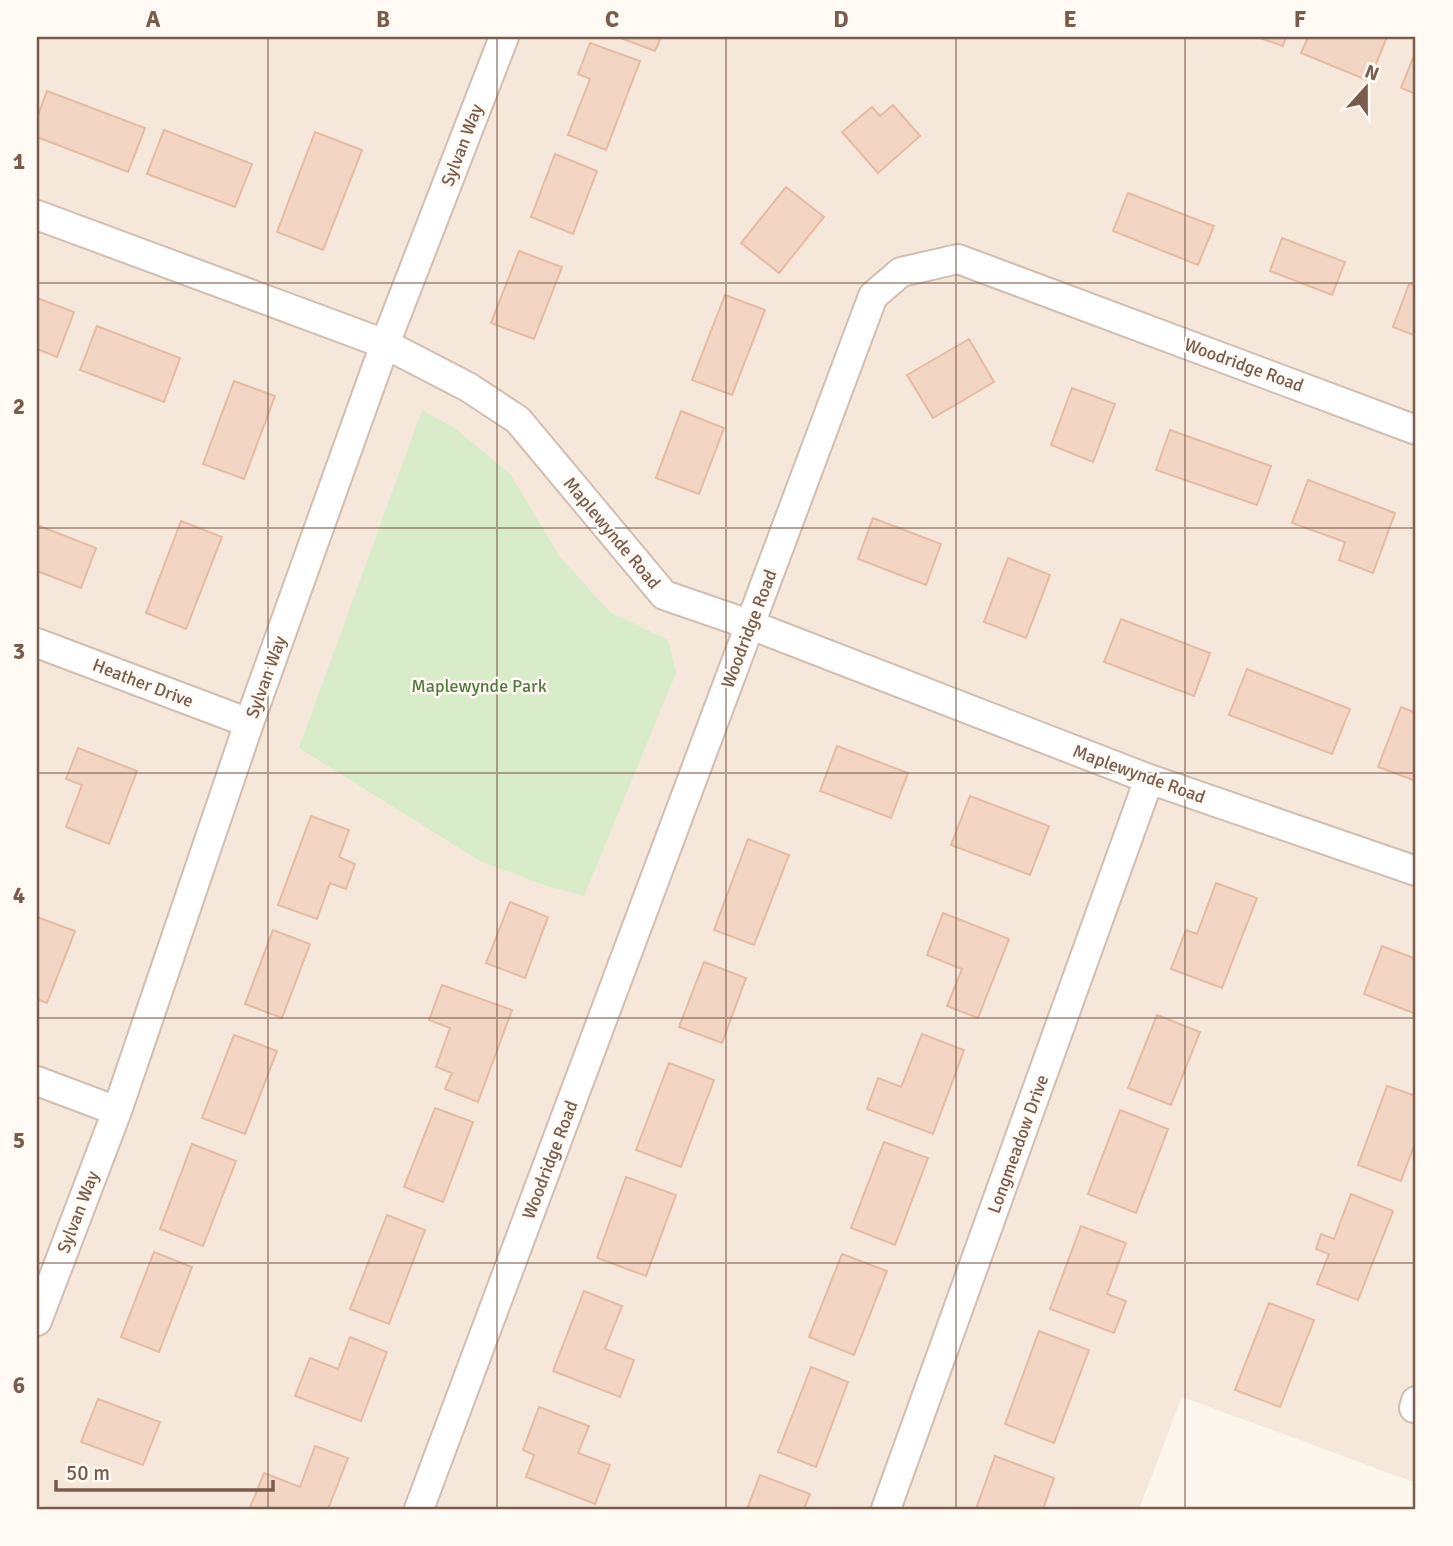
<svg xmlns="http://www.w3.org/2000/svg" width="1453" height="1546" font-family="Signika,sans-serif">
	<rect width="100%" height="100%" fill="#fdf6ec"/>
	<path fill="#f5e8da" d="M37 37H1416V1483L1182 1397 1139 1509H51L37 1504Z"/>
	<path fill="#d8ecc9" d="M422 410 456 429 511 475 560 557 610 612 668 640 676 673 584 896 544 885 480 861 299 748Z"/>
	<path fill="#f3d5c3" stroke="#e6bba3" stroke-width="2" d="M618 37H661L655 51Z
		M1257 37H1286L1283 46Z
		M1308 37H1387L1369 81 1301 53Z
		M590 43 640 61 606 150 568 135 590 79 578 74Z
		M1416 50V94L1401 88Z
		M47 91 145 128 128 172 37 137V118Z
		M893 105 920 136 878 173 842 132 872 107 880 116Z
		M164 130 252 164 235 207 147 174Z
		M315 132 362 150 323 250 277 232Z
		M555 154 597 171 573 234 531 217Z
		M786 187 824 217 779 273 741 243Z
		M1128 193 1214 226 1198 265 1113 231Z
		M1282 238 1345 262 1332 295 1270 271Z
		M519 251 562 267 534 339 491 323Z
		M1409 284 1416 287V336L1393 327Z
		M725 295 765 310 732 395 692 380Z
		M37 298 74 312 57 357 37 349Z
		M97 326 180 358 164 402 80 370Z
		M969 339 994 382 933 418 907 375Z
		M234 381 275 396 244 479 203 464Z
		M1072 388 1115 404 1093 462 1051 445Z
		M681 411 724 428 699 494 656 478Z
		M1170 430 1271 466 1257 505 1156 470Z
		M1308 480 1395 513 1373 573 1339 560 1345 542 1292 523Z
		M873 518 941 544 926 585 858 559Z
		M181 521 222 537 186 629 146 613Z
		M37 525 96 548 81 588 37 571Z
		M1008 558 1050 575 1026 638 984 622Z
		M1121 619 1210 653 1194 696 1104 662Z
		M1247 669 1350 709 1332 754 1229 715Z
		M1401 707 1416 713V781L1378 767Z
		M837 746 908 773 891 818 820 791Z
		M78 748 137 771 109 844 66 827 82 785 66 779Z
		M970 796 1049 826 1030 875 951 845Z
		M311 816 349 830 339 857 355 864 346 889 330 883 317 919 278 905Z
		M748 839 789 855 754 945 714 930Z
		M1216 883 1257 898 1222 988 1171 969 1186 930 1197 934Z
		M510 902 548 917 525 978 486 963Z
		M943 913 1009 939 978 1018 947 1006 962 969 927 955Z
		M37 917 75 931 47 1003 37 999Z
		M273 930 310 944 282 1018 245 1004Z
		M1382 946 1416 959V1014L1364 994Z
		M704 962 746 978 722 1043 679 1027Z
		M442 985 512 1010 478 1102 445 1089 452 1073 436 1067 450 1028 429 1020Z
		M1157 1015 1200 1032 1171 1105 1128 1088Z
		M922 1034 964 1050 933 1134 867 1109 878 1078 901 1087Z
		M234 1035 277 1051 245 1134 202 1118Z
		M669 1063 714 1080 681 1167 636 1150Z
		M1387 1086 1416 1096V1140L1401 1181 1358 1165Z
		M435 1108 473 1122 443 1202 404 1187Z
		M1120 1110 1168 1129 1136 1213 1088 1194Z
		M884 1142 928 1158 895 1245 851 1228Z
		M192 1144 236 1161 203 1246 160 1229Z
		M626 1177 676 1195 646 1276 597 1258Z
		M1351 1194 1393 1211 1358 1300 1317 1284 1329 1254 1316 1249 1321 1234 1334 1239Z
		M387 1215 425 1230 389 1324 350 1309Z
		M1081 1226 1126 1243 1107 1294 1126 1301 1114 1333 1050 1309Z
		M154 1252 192 1267 159 1352 121 1337Z
		M842 1254 887 1271 854 1355 809 1337Z
		M584 1291 622 1306 605 1349 634 1360 620 1397 553 1371Z
		M1269 1303 1314 1320 1280 1407 1235 1390Z
		M1039 1331 1089 1350 1054 1443 1005 1424Z
		M350 1337 387 1352 361 1421 295 1396 310 1358 338 1369Z
		M811 1367 848 1382 816 1467 778 1452Z
		M98 1399 160 1422 143 1465 81 1442Z
		M539 1407 589 1426 578 1453 610 1465 595 1504 526 1477 534 1455 523 1450Z
		M315 1446 348 1458 328 1509 250 1508 264 1473 300 1487Z
		M995 1456 1054 1478 1043 1509H976Z
		M760 1475 810 1494 804 1509H747Z"/>
	<g fill="none" stroke-linecap="round" stroke-linejoin="round">
		<g stroke="#d1beb0" stroke-width="32">
			<path id="minor" d="M37 215 385 344 468 387 518 420 664 595 751 625 1149 779 1416 871
				M37 643 249 723
				M37 1081 117 1111
				M37 1321 117 1111 249 723 385 344 504 37
				M1414 1408 1416 1401
				M419 1509 873 296 901 272 958 259 1416 430
				M886 1509 1149 779"/>
		</g>
		<use href="#minor" stroke="#fff" stroke-width="28"/>
	</g>
	<path fill="none" stroke="#7a5c4d" stroke-width="2" stroke-opacity="0.55" d="M268 37V1509M497 37V1509M726 37V1509M956 37V1509M1185 37V1509M37 283H1416M37 528H1416M37 773H1416M37 1018H1416M37 1263H1416"/>
	<g text-anchor="middle" dominant-baseline="central" stroke-width="5" stroke-linejoin="round" paint-order="stroke">
		<g font-size="18" fill="#7a5c4d" stroke="#fffaf3">
			<text transform="translate(462 145) rotate(-69)">Sylvan Way</text>
			<text transform="translate(1244 365) rotate(20)">Woodridge Road</text>
			<text transform="translate(612 533) rotate(50)">Maplewynde Road</text>
			<text transform="translate(749 629) rotate(-69)">Woodridge Road</text>
			<text transform="translate(266 677) rotate(-70)">Sylvan Way</text>
			<text transform="translate(143 683) rotate(21)">Heather Drive</text>
			<text transform="translate(1139 774) rotate(20)">Maplewynde Road</text>
			<text transform="translate(1018 1144) rotate(-70)">Longmeadow Drive</text>
			<text transform="translate(550 1160) rotate(-69)">Woodridge Road</text>
			<text transform="translate(78 1212) rotate(-69)">Sylvan Way</text>
		</g>
		<g font-size="18" fill="#537a41" stroke="#fffaf3">
			<text x="479" y="686">Maplewynde Park</text>
		</g>
	</g>
	<rect width="1453" height="1546" fill="none" stroke="#fffaf3" stroke-width="77"/>
	<g transform="translate(1366 88) rotate(21)" stroke="#fffaf3" stroke-width="5" paint-order="stroke">
	<path d="M0-5L12 26L0 18L-12 26Z" fill="#7a5c4d"/>
	<text y="-10" font-size="19" font-weight="bold" text-anchor="middle" fill="#7a5c4d">N</text>
	</g>
	<path d="M56 1480v10h217v-10" fill="none" stroke="#7a5c4d" stroke-width="3.5"/>
	<text x="66" y="1480" font-size="21" fill="#7a5c4d" stroke="#fffaf3" stroke-width="5" paint-order="stroke">50 m</text>
	<rect x="38" y="38" width="1376" height="1470" fill="none" stroke="#7a5c4d" stroke-width="2.5"/>
	<g font-size="23" text-anchor="middle" font-weight="bold" fill="#7a5c4d">
		<text x="153" y="27">A</text>
		<text x="383" y="27">B</text>
		<text x="612" y="27">C</text>
		<text x="841" y="27">D</text>
		<text x="1070" y="27">E</text>
		<text x="1300" y="27">F</text>
		<text x="19" y="169">1</text>
		<text x="19" y="414">2</text>
		<text x="19" y="659">3</text>
		<text x="19" y="903">4</text>
		<text x="19" y="1148">5</text>
		<text x="19" y="1393">6</text>
	</g>
</svg>
